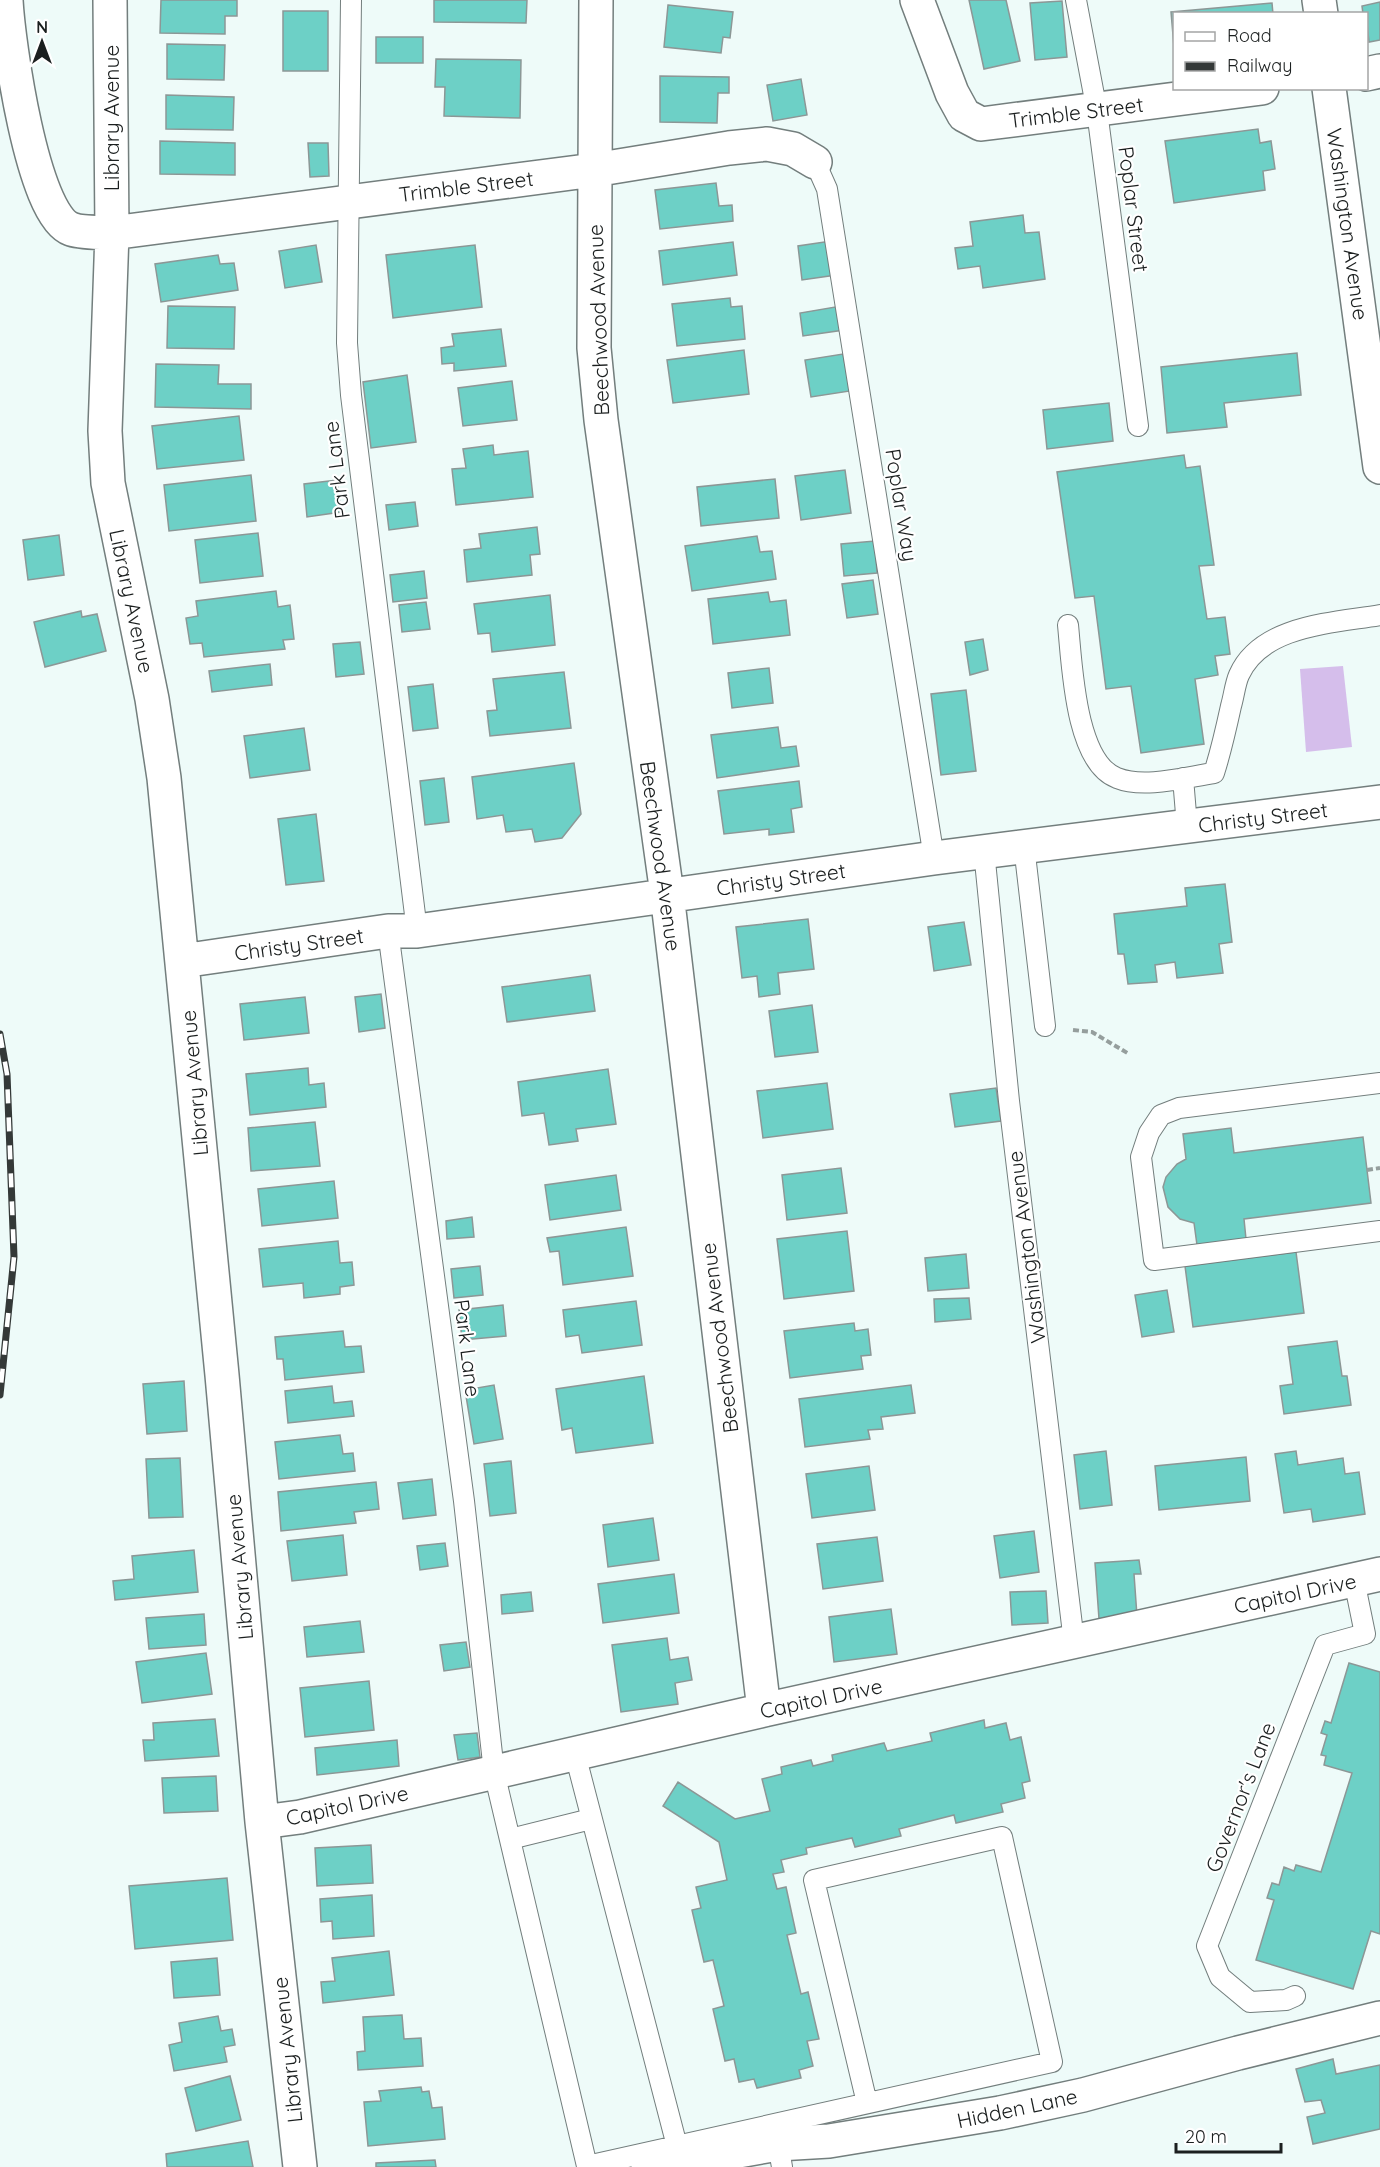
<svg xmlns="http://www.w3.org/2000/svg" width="1380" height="2167" font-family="Quicksand,sans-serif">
	<rect width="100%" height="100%" fill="#eefbf9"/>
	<path fill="#d5beeb" d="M1343 666 1352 747 1306 752 1300 669Z"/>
	<path fill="#6dd0c6" stroke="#8c9796" stroke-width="1.5" d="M161 0H237V16H225V34L160 33Z
		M434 0H527L526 23 434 22Z
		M969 0H1006L1020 61 984 69Z
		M1062 1 1067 57 1035 60 1030 3Z
		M1380 2V40L1369 42 1366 14H1363L1362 6Z
		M1272 3 1273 14H1174V47L1171 12Z
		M668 5 733 12 730 38 723 37 721 53 664 47Z
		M283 11H328V71H283Z
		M376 37H423V63H376Z
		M167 44 225 45 224 80 167 79Z
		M436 59 521 60 520 118 444 116 445 87H435Z
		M660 76 729 77V93H718L717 123 660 122Z
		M801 79 807 115 773 121 767 85Z
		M166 95 234 97 233 130 166 129Z
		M1258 129 1260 143 1271 141 1275 169 1263 171 1265 190 1174 203 1165 141Z
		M160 141 235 143V175L160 174Z
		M308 143H328L329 176 310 177Z
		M716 183 719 206 732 205 733 221 660 229 655 190Z
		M1023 215 1025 233 1039 232 1045 279 983 288 980 266 958 269 955 248 973 246 970 222Z
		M831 241 836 275 802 280 798 246Z
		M733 242 737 275 663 285 659 251Z
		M316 245 322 282 285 288 279 251Z
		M475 245 482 307 393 318 386 255Z
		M218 255 220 264 234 263 238 290 161 302 155 264Z
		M730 298 731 307 742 306 745 339 677 346 672 304Z
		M168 306 235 307 234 349 167 348Z
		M841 306 844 330 803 336 800 313Z
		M501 329 506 366 454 371V363L442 364 441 348 454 346 452 334Z
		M744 350 749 394 673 403 667 360Z
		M1297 353 1301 395 1224 403 1227 427 1167 433 1161 367Z
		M843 354 850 391 811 397 805 360Z
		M156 364 219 365 218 384H251V409L155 407Z
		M407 375 416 442 371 448 363 382Z
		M512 381 517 420 463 426 458 388Z
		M1109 403 1113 441 1047 449 1043 410Z
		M239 416 244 460 157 469 152 426Z
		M493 445 494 455 528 451 533 497 456 505 452 469 466 468 463 449Z
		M1184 455 1186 468 1200 466 1214 565 1199 566 1207 619 1225 617 1230 654 1215 656 1218 675 1195 679 1204 744 1141 753 1131 686 1106 689 1094 596 1075 598 1057 472Z
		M845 470 851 513 801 520 795 476Z
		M251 475 256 521 169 531 164 485Z
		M775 479 779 518 701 526 697 487Z
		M337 480 341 512 307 517 304 484Z
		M415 502 418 526 389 530 386 505Z
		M537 527 540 554 530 555 532 575 467 582 464 550 481 548 479 534Z
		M258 533 263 576 200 583 195 540Z
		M59 535 64 575 28 580 23 540Z
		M757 536 760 552 772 551 776 579 692 591 685 546Z
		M875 541 877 573 844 576 841 544Z
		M424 571 427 598 393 602 390 575Z
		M873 580 878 614 847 618 842 584Z
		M276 591 278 607 290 605 294 639 283 640 285 649 204 657 202 643 190 644 186 618 198 616 196 601Z
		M768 592 770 602 786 600 790 635 713 644 708 599Z
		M550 595 555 645 492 652 490 633 478 634 474 604Z
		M426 602 430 629 402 632 399 605Z
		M81 611 82 617 97 614 106 651 45 667 34 622Z
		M983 639 988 670 970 675 965 642Z
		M360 642 364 674 336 677 333 644Z
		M270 664 272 685 212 692 209 671Z
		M769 668 773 703 732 708 728 673Z
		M564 672 571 728 490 736 487 711 497 710 493 679Z
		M433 684 438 728 413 731 408 687Z
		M966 690 976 771 941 775 931 694Z
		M778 727 781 748 796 746 799 766 717 778 711 735Z
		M304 728 310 770 250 778 244 736Z
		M574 763 581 814 562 838 535 842 532 829 506 832 503 815 477 819 472 777Z
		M444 778 449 822 425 825 420 781Z
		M799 781 802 807 791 809 794 832 769 835V829L724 834 718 791Z
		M316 814 324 881 286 885 278 819Z
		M1225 884 1232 942 1219 944 1223 973 1177 978 1175 962 1155 965 1157 982 1128 984 1124 954H1118L1114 914 1187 906 1185 888Z
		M808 919 814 969 778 973 780 994 759 997 757 976 742 978 736 927Z
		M964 922 971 965 934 971 928 927Z
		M590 975 595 1011 507 1022 502 987Z
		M381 994 385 1028 359 1032 355 997Z
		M305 997 309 1033 244 1040 240 1004Z
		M812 1005 818 1052 775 1057 769 1011Z
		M308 1068 309 1085 324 1083 326 1107 250 1115 246 1074Z
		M608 1069 616 1124 576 1129 578 1141 549 1145 544 1113 522 1116 518 1082Z
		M827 1083 833 1129 763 1138 757 1091Z
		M996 1088 1001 1121 955 1127 950 1094Z
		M315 1122 320 1166 251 1171 248 1128Z
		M1231 1128 1234 1153 1363 1137 1371 1203 1244 1219 1246 1239 1197 1245 1194 1223 1180 1219 1168 1207 1163 1187 1166 1177 1177 1164 1186 1159 1183 1134Z
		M841 1168 847 1213 787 1220 782 1175Z
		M616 1175 621 1210 550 1220 545 1185Z
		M334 1181 338 1218 262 1226 258 1189Z
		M472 1217 474 1237 447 1239 446 1221Z
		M626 1227 633 1276 563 1285 559 1251 550 1252 547 1238Z
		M847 1231 854 1291 784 1299 777 1239Z
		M338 1241 340 1263 352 1262 354 1285 340 1287V1294L304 1298 303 1283 263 1287 259 1249Z
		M1296 1252 1304 1313 1193 1327 1185 1266Z
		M966 1254 969 1288 928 1291 925 1258Z
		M480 1266 483 1295 454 1298 451 1269Z
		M1167 1290 1174 1332 1142 1337 1135 1295Z
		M969 1298 971 1319 935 1322 934 1299Z
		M636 1301 642 1345 582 1353 579 1335 566 1337 563 1310Z
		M503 1305 506 1336 462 1340 459 1310Z
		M854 1323 855 1331 868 1329 871 1355 861 1356 863 1369 790 1378 784 1331Z
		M343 1331 345 1347 361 1346 364 1372 285 1380 283 1359H277L275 1337Z
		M1337 1341 1342 1376H1347L1351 1405 1284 1414 1280 1386 1293 1384 1288 1347Z
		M644 1376 653 1443 576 1453 572 1428 562 1430 556 1389Z
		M184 1381 187 1431 147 1434 143 1384Z
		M494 1385 503 1439 474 1444 465 1390Z
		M911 1385 915 1413 881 1417 883 1429 868 1430 870 1439 805 1447 799 1399Z
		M332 1386 334 1403 352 1401 354 1416 288 1423 285 1391Z
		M340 1435 343 1454 353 1453 355 1471 279 1479 275 1442Z
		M1106 1451 1112 1505 1080 1509 1074 1455Z
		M1296 1451 1298 1465 1343 1458 1345 1474 1359 1472 1365 1514 1313 1522 1311 1509 1284 1513 1275 1454Z
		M1246 1457 1250 1501 1159 1510 1155 1466Z
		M180 1458 183 1517 149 1518 146 1459Z
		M511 1461 516 1513 490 1516 484 1464Z
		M869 1466 875 1510 812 1518 806 1474Z
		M432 1479 436 1515 403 1519 398 1483Z
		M376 1482 379 1509 354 1512 356 1523 281 1531 278 1492Z
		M653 1518 659 1560 608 1567 603 1525Z
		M1034 1531 1039 1572 1000 1578 994 1536Z
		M343 1535 347 1575 292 1581 287 1541Z
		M877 1537 883 1581 823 1589 817 1544Z
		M445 1543 448 1566 420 1570 417 1546Z
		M194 1550 198 1592 115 1600 113 1581 134 1579 132 1556Z
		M1139 1560 1141 1574H1134L1137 1616 1099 1619 1095 1563Z
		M674 1574 679 1613 603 1623 598 1584Z
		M1046 1591 1048 1623 1012 1625 1010 1592Z
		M531 1592 533 1611 502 1614 501 1595Z
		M891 1609 897 1654 834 1662 829 1617Z
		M204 1614 206 1645 149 1649 146 1618Z
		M360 1621 364 1652 307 1657 304 1627Z
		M667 1638 670 1660 688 1657 692 1680 675 1683 678 1704 621 1712 612 1645Z
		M466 1642 470 1667 444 1671 440 1645Z
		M206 1653 212 1694 142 1703 136 1662Z
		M1349 1663 1380 1672V1934L1371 1931 1353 1989 1256 1960 1274 1900 1267 1898 1272 1883 1279 1885 1284 1867 1294 1871 1296 1865 1321 1872 1352 1773 1324 1765 1326 1756 1321 1755 1327 1735 1321 1733 1325 1721 1331 1723Z
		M369 1681 374 1730 305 1737 300 1688Z
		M215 1719 219 1756 145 1761 143 1740H154L153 1723Z
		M984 1720 985 1728 1006 1723 1010 1740 1021 1737 1030 1781 1022 1783 1025 1798 1001 1804 1003 1812 956 1823 954 1815 899 1829 901 1836 855 1847 852 1838 806 1848 807 1854 781 1860 784 1872 773 1874 777 1889 786 1887 796 1933 787 1935 801 1994 808 1992 819 2039 807 2041 813 2066 799 2070 801 2078 757 2088 754 2079 739 2082 734 2059 725 2061 713 2009 724 2006 713 1960 704 1962 692 1910 701 1908 696 1887 727 1880 719 1842 663 1806 678 1782 735 1819 770 1811 762 1779 782 1774 781 1767 811 1760 813 1766 833 1761 832 1755 884 1743 887 1751 932 1741 930 1733Z
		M477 1733 480 1757 458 1760 454 1735Z
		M397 1740 399 1766 317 1775 315 1748Z
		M216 1776 218 1811 164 1813 162 1778Z
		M371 1845 373 1883 317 1886 315 1848Z
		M227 1878 233 1940 135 1949 129 1886Z
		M372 1895 374 1936 333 1939 332 1921 321 1922 320 1899Z
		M389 1951 394 1995 323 2003 321 1982 335 1981 332 1958Z
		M217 1958 220 1995 174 1998 171 1962Z
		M402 2015 404 2039 421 2038 423 2066 358 2070 357 2052 365 2051 363 2017Z
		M218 2016 221 2031 232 2029 235 2045 224 2047 227 2062 174 2071 169 2045 182 2042 179 2023Z
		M1333 2059 1336 2074 1380 2065V2129L1313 2144 1307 2117 1325 2113 1321 2100 1305 2102 1296 2069Z
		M230 2076 241 2120 196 2131 185 2088Z
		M421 2087 422 2092 429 2091 432 2108 442 2107 445 2139 368 2146 364 2102 381 2101 379 2091Z
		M248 2141 253 2167H167L166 2154Z
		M435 2160 436 2167H376V2163Z"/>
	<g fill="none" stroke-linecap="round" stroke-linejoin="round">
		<g stroke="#737e7d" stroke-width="22">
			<path id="lane" d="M351 0 347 343 351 395 417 931
				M1076 0 1097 111 1138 426
				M815 162 827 189 934 858
				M1068 625C1072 664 1075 762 1117 778 1144 789 1186 777 1214 773 1221 751 1226 729 1231 706 1234 696 1235 684 1239 675 1261 625 1333 623 1380 615
				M1183 778 1187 826
				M1024 846 1045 1026
				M984 851 1009 1101 1074 1642
				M388 931 464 1501 494 1772 587 2166 1052 2062 1002 1837 814 1880 867 2103
				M1380 1083 1179 1108 1161 1115 1149 1133 1141 1157 1154 1260 1380 1231
				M575 1754 677 2146
				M510 1839 591 1819
				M1295 1996 1286 2000 1250 2002 1220 1977 1207 1946 1325 1645 1365 1634 1354 1580
				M778 2144 782 2167"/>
		</g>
		<g stroke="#737e7d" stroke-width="36">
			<path id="street" d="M6 0C8 40 32 215 71 229 80 233 101 232 112 233L594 170 729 148 767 144 793 149 815 162
				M110 0 112 233 105 431 108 483 152 699 164 778 222 1375 262 1822 300 2167
				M596 0 594 348 601 420 667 894 764 1710
				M917 0 952 93 964 115 981 124 1262 88
				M1366 74 1380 71
				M182 961 388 931H417L934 858 1380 802
				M262 1822 300 1817 764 1710 1380 1574
				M648 2167 778 2144 829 2141 1000 2113 1083 2095 1238 2053 1380 2018"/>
		</g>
		<g stroke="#737e7d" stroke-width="36">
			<path id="primary" d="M1319 0 1321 14
				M1329 88 1380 467"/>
		</g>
		<path stroke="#959e9d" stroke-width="4" stroke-dasharray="6 3" stroke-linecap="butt" d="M1073 1030 1092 1032 1129 1054
			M1367 1170 1380 1168"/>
		<use href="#lane" stroke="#fff" stroke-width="20"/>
		<use href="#street" stroke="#fff" stroke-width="33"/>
		<use href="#primary" stroke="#fff" stroke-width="33"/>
		<g stroke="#343938" stroke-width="7">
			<path id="rail" d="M0 1034 7 1074 14 1257 0 1395"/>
		</g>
		<use href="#rail" stroke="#fff" stroke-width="4.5" stroke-dasharray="14" stroke-linecap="butt"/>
	</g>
	<g text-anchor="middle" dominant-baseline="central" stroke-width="4.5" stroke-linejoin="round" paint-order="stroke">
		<g font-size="21" fill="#1b1f1f" stroke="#fff">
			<text transform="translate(1076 112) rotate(-7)">Trimble Street</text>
			<text transform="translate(111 118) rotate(-90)">Library Avenue</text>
			<text transform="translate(466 186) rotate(-7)">Trimble Street</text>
			<text transform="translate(1134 209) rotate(83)">Poplar Street</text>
			<text transform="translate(1348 224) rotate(82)">Washington Avenue</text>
			<text transform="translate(598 320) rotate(-92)">Beechwood Avenue</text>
			<text transform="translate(336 470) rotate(-97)">Park Lane</text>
			<text transform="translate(902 505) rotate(81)">Poplar Way</text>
			<text transform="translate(132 601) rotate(78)">Library Avenue</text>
			<text transform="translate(1263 817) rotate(-7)">Christy Street</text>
			<text transform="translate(661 856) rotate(82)">Beechwood Avenue</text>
			<text transform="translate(781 879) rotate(-8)">Christy Street</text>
			<text transform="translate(299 944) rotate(-8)">Christy Street</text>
			<text transform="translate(194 1083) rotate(-95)">Library Avenue</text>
			<text transform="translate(1026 1247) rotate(-97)">Washington Avenue</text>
			<text transform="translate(719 1338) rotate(-97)">Beechwood Avenue</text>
			<text transform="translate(468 1348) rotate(83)">Park Lane</text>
			<text transform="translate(239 1567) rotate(-95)">Library Avenue</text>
			<text transform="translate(1295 1593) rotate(-12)">Capitol Drive</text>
			<text transform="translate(821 1698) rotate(-12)">Capitol Drive</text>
			<text transform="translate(1240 1797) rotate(-69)">Governor's Lane</text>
			<text transform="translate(347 1805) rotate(-12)">Capitol Drive</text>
			<text transform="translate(287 2050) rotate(-96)">Library Avenue</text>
			<text transform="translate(1017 2108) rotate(-12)">Hidden Lane</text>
		</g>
	</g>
	<rect x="1173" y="12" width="195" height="78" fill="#ffffff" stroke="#a4a5a5" stroke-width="1.5"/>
	<rect x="1185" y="32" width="30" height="9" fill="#ffffff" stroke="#a4a5a5" stroke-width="1.5"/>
	<text x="1227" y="42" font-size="18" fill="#1b1f1f">Road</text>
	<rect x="1185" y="62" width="30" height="9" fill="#343938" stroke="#a4a5a5" stroke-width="1.5"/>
	<text x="1227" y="72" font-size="18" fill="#1b1f1f">Railway</text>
	<g transform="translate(42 42)" stroke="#ffffff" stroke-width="4.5" paint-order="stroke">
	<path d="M0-4.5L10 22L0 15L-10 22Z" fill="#1b1f1f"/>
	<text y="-9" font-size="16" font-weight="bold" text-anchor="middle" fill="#1b1f1f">N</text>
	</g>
	<path d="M1176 2143v9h105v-9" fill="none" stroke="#1b1f1f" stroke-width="3"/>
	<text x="1185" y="2143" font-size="18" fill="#1b1f1f" stroke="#ffffff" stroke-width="4.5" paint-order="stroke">20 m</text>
</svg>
